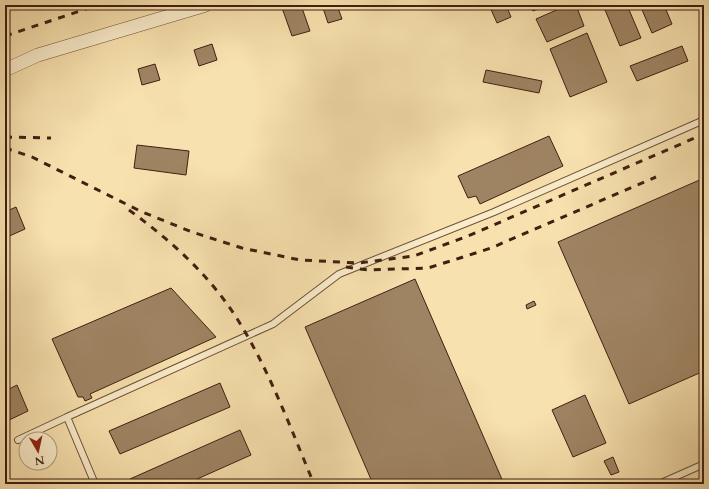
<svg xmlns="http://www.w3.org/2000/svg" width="709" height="489" font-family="Cardo,serif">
	<rect width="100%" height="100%" fill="#f7e1ae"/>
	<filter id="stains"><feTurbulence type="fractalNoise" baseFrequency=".005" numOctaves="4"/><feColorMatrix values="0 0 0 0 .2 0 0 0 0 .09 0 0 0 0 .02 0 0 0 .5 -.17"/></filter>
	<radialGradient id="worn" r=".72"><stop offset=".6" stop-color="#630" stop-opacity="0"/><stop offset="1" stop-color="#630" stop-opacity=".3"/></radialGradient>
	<path fill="#9f8463" stroke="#401f11" d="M281 5H301L310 31 292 36Z
		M322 5H337L342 19 328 23Z
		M489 5H506L511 17 497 23Z
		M530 5H548L533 11Z
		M568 5H576L584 26 547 42 536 19Z
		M603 5H627L641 38 620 46Z
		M640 5H664L672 24 652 33Z
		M587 33 607 82 570 97 550 49Z
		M212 44 217 60 199 66 194 50Z
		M682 46 688 61 637 81 630 66Z
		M155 64 160 80 142 85 138 69Z
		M486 70 542 81 539 93 483 82Z
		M549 136 563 166 480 204 476 196 468 198 458 176Z
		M137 145 189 151 186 175 134 168Z
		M704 178V371L629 404 558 242Z
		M16 207 25 229 5 238V212Z
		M415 279 504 484H373L305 327Z
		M171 288 216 337 90 394 92 398 85 401 83 397H78L52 339Z
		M534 301 536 305 527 309 526 305Z
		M220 383 230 407 120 454 109 431Z
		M17 385 28 411 5 422V391Z
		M585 395 606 443 573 457 552 410Z
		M240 430 251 455 186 484H133L130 479Z
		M613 457 619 472 611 475 604 461Z"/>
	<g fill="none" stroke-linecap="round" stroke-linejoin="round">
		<g stroke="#6e5038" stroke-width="8">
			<path id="service" d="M18 440 67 417
				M95 484 67 417 273 324 339 274 494 212 704 120
				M659 484 704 464"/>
		</g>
		<g stroke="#6e5038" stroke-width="14">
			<path id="minor" d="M5 70 38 55 206 5"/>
		</g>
		<use href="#service" stroke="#faecca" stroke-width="6"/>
		<use href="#minor" stroke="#faecca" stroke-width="13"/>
		<path stroke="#401f11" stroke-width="3" stroke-dasharray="7 7" stroke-linecap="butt" d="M5 36 98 5
			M5 137 51 138
			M5 148 32 157 140 211 192 232 242 248 300 260 359 263 414 256 468 236 704 134
			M129 210C169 239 207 273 234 314 268 366 290 427 314 484
			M346 267 368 270 428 268 460 258 491 248 656 177"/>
	</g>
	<rect width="709" height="489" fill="none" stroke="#f7e1ae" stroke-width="20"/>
	<rect x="6" y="6" width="697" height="477" fill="none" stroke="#401f11" stroke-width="2"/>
	<rect x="10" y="10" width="689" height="469" fill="none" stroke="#401f11"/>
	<g transform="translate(38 451) rotate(171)"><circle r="19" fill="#faecca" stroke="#b09a80"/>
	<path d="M0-3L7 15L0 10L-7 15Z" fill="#8f2418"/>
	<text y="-6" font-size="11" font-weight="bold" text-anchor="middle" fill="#401f11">N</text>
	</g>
	<rect width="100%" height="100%" filter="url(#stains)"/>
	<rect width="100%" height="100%" fill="url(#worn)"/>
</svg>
